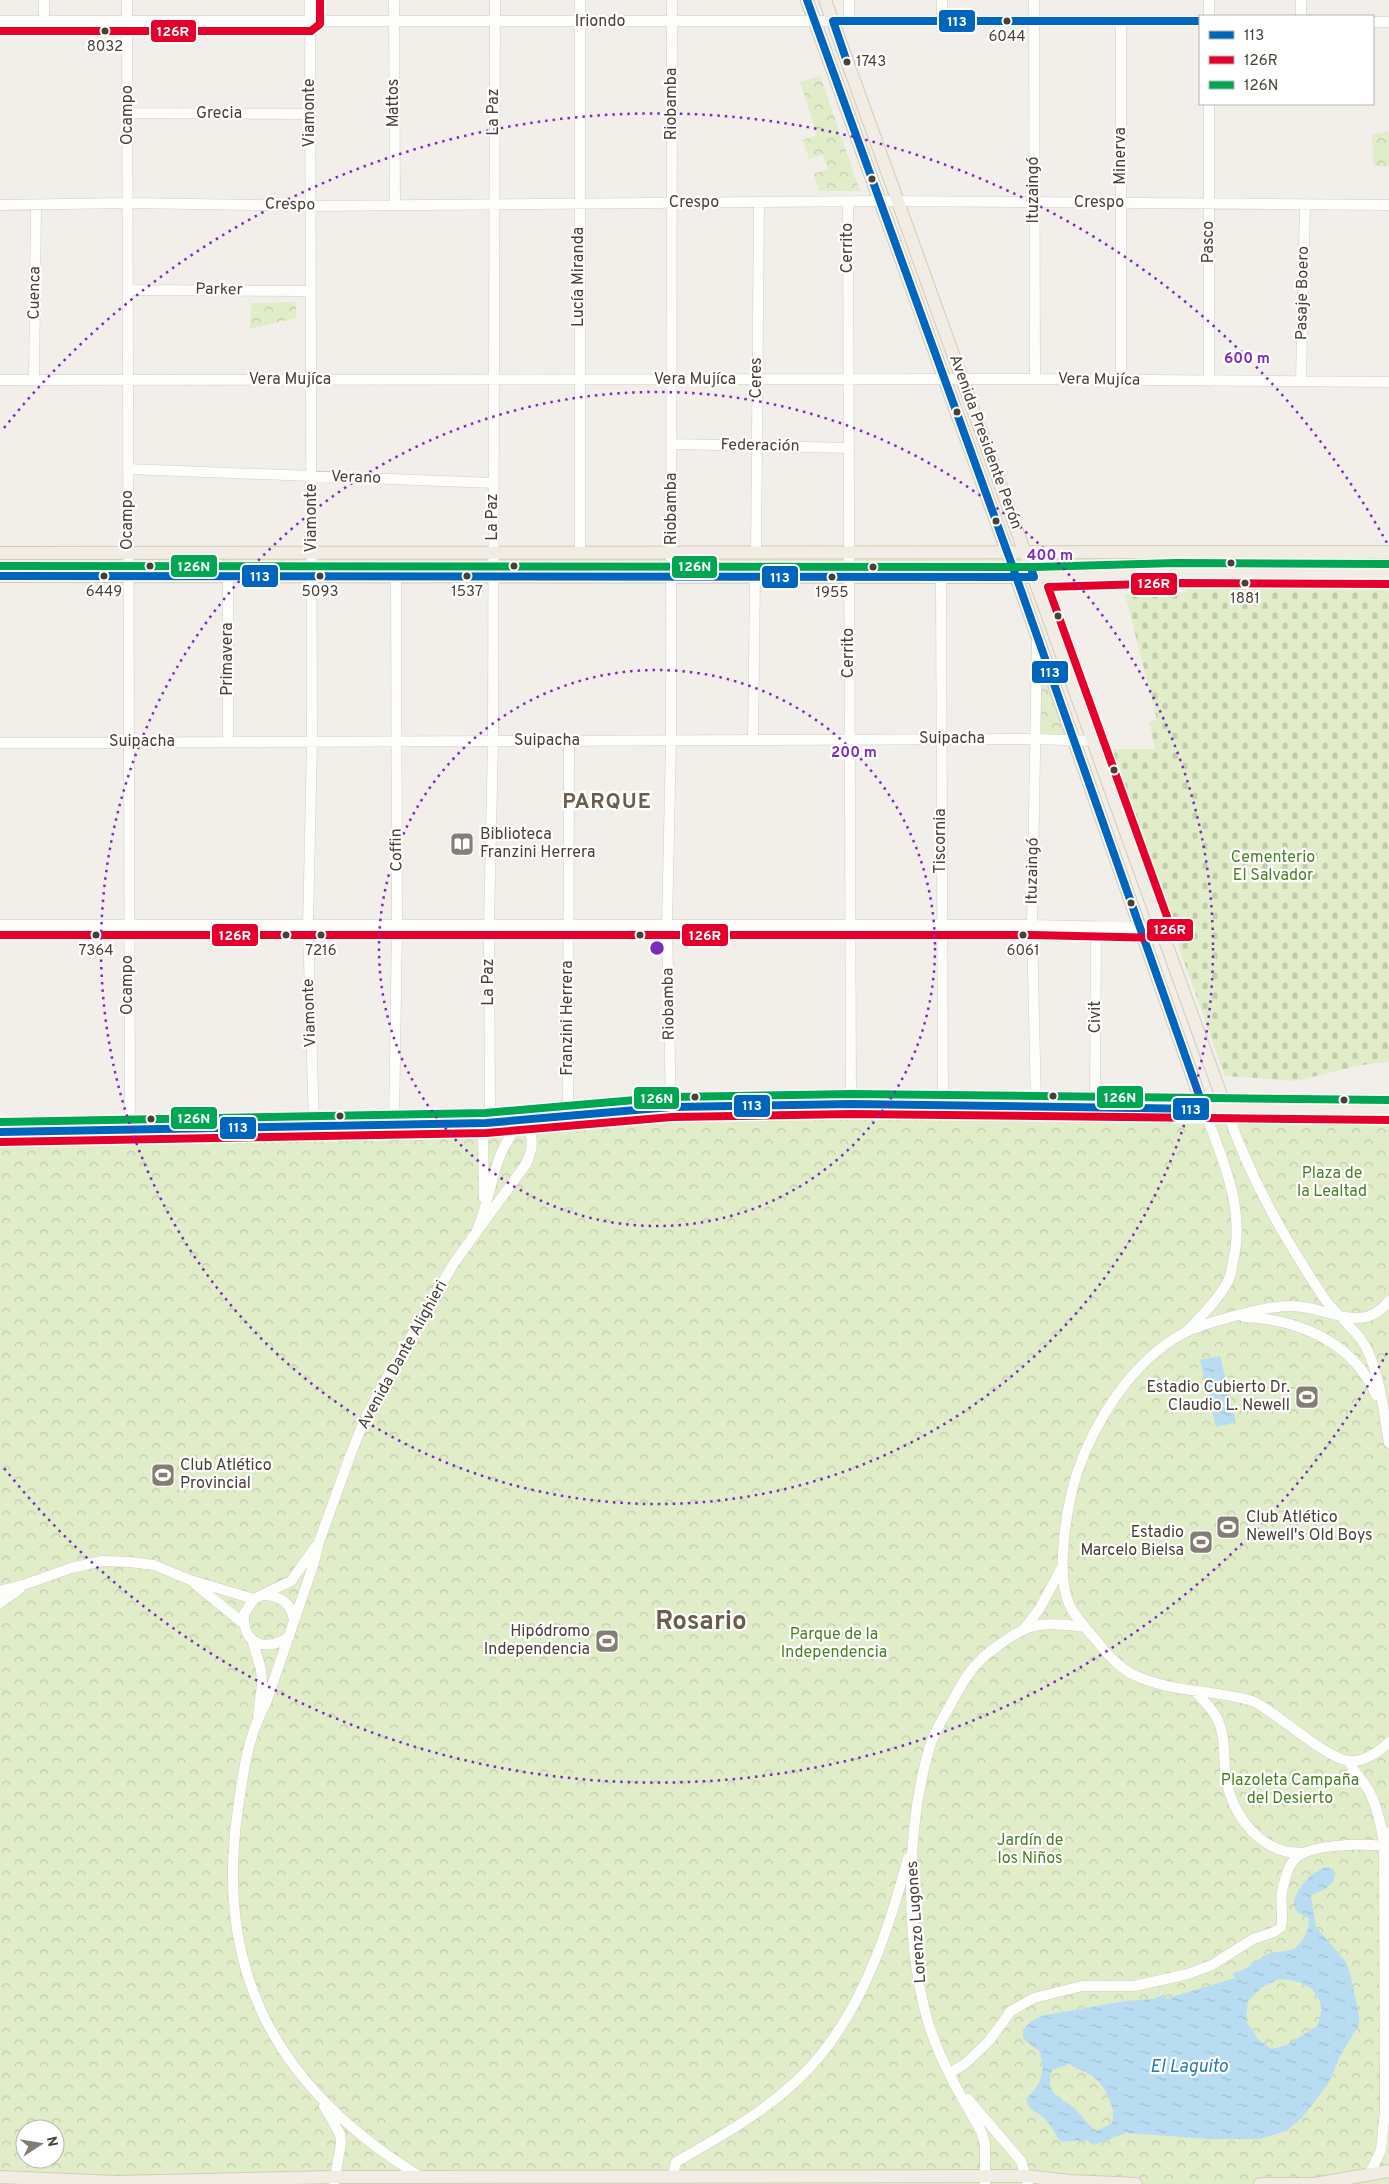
<svg xmlns="http://www.w3.org/2000/svg" width="1389" height="2184" font-family="Overpass,sans-serif">
	<defs>
		<pattern id="forest-crowns" width="20" height="18" patternUnits="userSpaceOnUse" patternTransform="scale(1.25)"><rect width="20" height="18" fill="#e0edc8"/><path d="M2 6a3 3 0 1 1 6 0M12 15a3 3 0 1 1 6 0" fill="none" stroke="#c2ccac"/></pattern>
		<pattern id="cemetery-stones" width="16" height="16" patternUnits="userSpaceOnUse" patternTransform="scale(1.25)"><rect width="16" height="16" fill="#e0edc8"/><path d="M2 7V4a2 2 0 0 1 4 0v3zM10 15v-3a2 2 0 0 1 4 0v3z" fill="#c2ccac"/></pattern>
		<pattern id="water-ripples" width="26" height="14" patternUnits="userSpaceOnUse" patternTransform="scale(1.25)"><rect width="26" height="14" fill="#b8ddf2"/><path d="M2 4q2-2 4 0t4 0M15 11q2-2 4 0t4 0" fill="none" stroke="#a0bfd0"/></pattern>
	</defs>
	<rect width="100%" height="100%" fill="#f2efea"/>
	<path fill="#e0edc8" d="M1389 552V574L0 576V553Z"/>
	<path fill="url(#forest-crowns)" fill-rule="evenodd" d="M820 76 860 191H819L814 174 828 169 823 154 809 159 803 140 817 135 800 82Z
		M1389 131V166H1374L1372 135Z
		M296 302V318L250 329 251 303Z
		M1041 672H1043L1065 736H1043L1040 731Z
		M671 1107 1389 1110V2184H0V1132L486 1123ZM25 2129H55V2159H25Z"/>
	<path fill="url(#cemetery-stones)" d="M1187 580 1389 583V1062L1361 1065 1296 1081 1225 1076 1108 749H1155L1149 722 1157 720 1125 594 1187 592Z"/>
	<path fill="url(#water-ripples)" fill-rule="evenodd" d="M1220 1356 1236 1422 1216 1427 1200 1360Z
		M1328 1867 1334 1870V1881L1325 1889 1311 1895 1316 1927 1346 1962 1350 1973 1359 2015V2025L1340 2056 1330 2081 1302 2118 1286 2131 1260 2139H1211L1125 2133 1094 2145 1086 2140 1062 2142C1054 2135 1052 2125 1045 2119 1036 2111 1029 2111 1026 2099 1042 2083 1045 2074 1040 2052L1023 2038V2030L1030 2022 1040 2016 1125 2001 1154 1999 1164 1994 1165 1999 1235 1978 1233 1973 1243 1970 1269 1953 1293 1950C1304 1940 1310 1932 1308 1917 1275 1910 1309 1869 1328 1867ZM1279 1979C1297 1980 1318 1985 1321 2007 1322 2012 1319 2021 1317 2026L1287 2045 1271 2049 1258 2039 1246 2021 1248 2001 1261 1988ZM1069 2064C1077 2069 1091 2073 1097 2080 1106 2089 1117 2110 1112 2123L1096 2131C1087 2124 1081 2114 1073 2107 1057 2095 1045 2093 1052 2070Z"/>
	<g fill="none" stroke-linecap="round" stroke-linejoin="round">
		<g stroke="#d0cdc8" stroke-width="11">
			<path id="minor" d="M127 0 130 1130
				M310 0 312 742 308 926 314 1125
				M394 0 395 205
				M849 0V21
				M1034 0 1035 379
				M1209 16V0
				M1301 16V0
				M0 21H1200
				M44 21V0
				M942 21V0
				M1373 22H1389
				M127 113 310 114
				M848 202 851 1104
				M0 205 128 203 311 206 880 201 1389 205
				M128 290 311 291
				M0 380 1035 379 1389 382
				M34 380 36 205
				M1121 380V21
				M1209 381V104
				M1301 381 1305 205
				M672 444 849 448
				M128 469 494 483
				M580 553V0
				M756 553 759 203
				M228 576V742
				M941 577 943 1105
				M753 740 755 577
				M0 743 1036 739 1093 741
				M0 925H1032L1161 928
				M671 1107 667 926 671 740 672 0
				M1036 1107 1032 925 1037 640
				M1095 1108 1096 926
				M1226 1109C1250 1178 1284 1238 1324 1298 1338 1318 1360 1331 1369 1354 1381 1381 1384 1414 1389 1443
				M568 1116 569 741
				M394 1124 397 926 396 577
				M484 1198 483 1138 490 1109 489 924 493 741 495 0
				M1389 1301C1362 1336 1327 1306 1292 1306 1272 1306 1254 1311 1234 1316 1217 1321 1198 1325 1182 1334 1132 1362 1095 1420 1077 1473 1067 1505 1054 1577 1071 1608 1077 1619 1087 1630 1096 1640 1106 1653 1117 1666 1132 1674 1170 1693 1213 1689 1252 1701 1259 1703 1265 1709 1272 1713 1290 1725 1328 1758 1349 1761 1363 1763 1380 1751 1389 1742
				M1244 1317C1299 1319 1354 1343 1376 1395
				M1188 1330C1202 1315 1217 1301 1227 1283 1231 1277 1232 1268 1233 1261 1246 1209 1222 1158 1204 1109
				M195 1584 243 1623
				M0 1591 26 1584 71 1568 102 1561 130 1562 154 1565 190 1580 254 1599
				M266 1595C282 1597 292 1604 294 1621
				M0 1603 21 1588
				M1024 1629 1040 1608 1062 1567
				M289 1637C266 1652 242 1645 244 1614L254 1599 291 1581 316 1546
				M252 1640 261 1669 262 1685 258 1716
				M1194 1691C1204 1700 1212 1708 1218 1720 1226 1738 1223 1758 1226 1777 1230 1808 1252 1842 1284 1851 1290 1853 1297 1852 1303 1853
				M1349 1761C1354 1773 1363 1780 1369 1791 1378 1808 1381 1826 1384 1845
				M950 2073 966 2063 989 2041 1011 2011 1034 1998 1082 1986H1134L1188 1974 1212 1965 1253 1939 1274 1932 1281 1927C1284 1915 1280 1904 1282 1892 1284 1882 1287 1868 1294 1860 1308 1843 1363 1844 1384 1846
				M968 2099 1021 2161 1028 2184
				M324 2106 340 2134 341 2143 334 2184
				M1370 2173 1381 2150 1385 2111 1384 1846 1389 1832
				M421 2177C280 2091 213 1975 238 1809 243 1773 248 1735 266 1703L314 1563 319 1542 350 1456 364 1421 381 1388 454 1263 526 1164C534 1147 534 1136 524 1120 491 1151 494 1191 477 1230
				M672 2178 676 2162C727 2133 781 2103 819 2057 866 2000 889 1928 908 1858
				M985 2184V2144L981 2131C960 2095 937 2056 926 2015 905 1935 906 1826 930 1746 935 1731 944 1716 952 1702 965 1677 975 1661 999 1645 1011 1636 1025 1627 1039 1625 1055 1623 1070 1625 1085 1627"/>
		</g>
		<g stroke="#d6cbb6" stroke-width="14">
			<path id="major" d="M807 0 1012 565 1204 1109
				M825 0 1226 1109
				M0 553 1389 552
				M0 576 1034 577 1176 573 1389 574
				M0 1132 486 1123 671 1107 851 1104 1389 1110
				M0 2177 117 2182 334 2177 1026 2176 1069 2181 1136 2184
				M1260 2184H1315L1389 2171"/>
		</g>
		<use href="#minor" stroke="#fdfdfc" stroke-width="10"/>
		<use href="#major" stroke="#f1ede4" stroke-width="12"/>
		<g stroke="#fff" stroke-width="11">
			<path id="bus-1" d="M847 62 833 21H1200
				M0 576 1034 577 1032 571
				M0 1132 486 1123 671 1107 851 1104 1204 1109 1012 565 807 0"/>
		</g>
		<g stroke="#fff" stroke-width="11">
			<path id="bus-2" d="M0 31H311L320 24V0
				M0 935H1032L1164 938 1170 932V925L1048 587 1176 583 1389 584
				M0 1142 486 1133 672 1117 851 1114 1389 1120"/>
		</g>
		<g stroke="#fff" stroke-width="11">
			<path id="bus-3" d="M0 566 1034 567 1176 563 1389 564
				M0 1122 485 1113 670 1097 851 1094 1389 1100"/>
		</g>
		<use href="#bus-1" stroke="#0065bd" stroke-width="8"/>
		<use href="#bus-2" stroke="#e4002b" stroke-width="8"/>
		<use href="#bus-3" stroke="#00a651" stroke-width="8"/>
	</g>
	<g fill="none" stroke="#7b2cbf" stroke-width="2.5" stroke-dasharray="2.5 5">
		<circle cx="657" cy="948" r="278"/>
		<circle cx="657" cy="948" r="556"/>
		<path d="M1387 1353A835 835 0 0 1 4 1468M4 428A835 835 0 0 1 1387 543"/>
	</g>
	<defs>
		<g id="library-square" transform="scale(1.25)"><rect x="-9" y="-9" width="18" height="18" rx="4" fill="#847d74" stroke="#fff"/><path d="M-6-4Q-3-5.5-.7-3.5V5Q-3 3-6 4ZM6-4Q3-5.5 .7-3.5V5Q3 3 6 4Z" fill="#fff"/></g>
		<g id="stadium-square" transform="scale(1.25)"><rect x="-9" y="-9" width="18" height="18" rx="4" fill="#847d74" stroke="#fff"/><path d="M0-5a6.5 5 0 1 0 0 10a6.5 5 0 1 0 0-10ZM-3.5-1.8h7v3.6h-7Z" fill="#fff"/></g>
	</defs>
	<g fill-rule="evenodd">
		<use href="#library-square" x="462" y="844"/>
		<use href="#stadium-square" x="1307" y="1397"/>
		<use href="#stadium-square" x="163" y="1475"/>
		<use href="#stadium-square" x="1228" y="1527"/>
		<use href="#stadium-square" x="1201" y="1542"/>
		<use href="#stadium-square" x="607" y="1641"/>
	</g>
	<g fill="#494035" stroke="#fff" stroke-width="2">
		<circle cx="1007" cy="21" r="4.5"/>
		<circle cx="105" cy="31" r="4.5"/>
		<circle cx="847" cy="62" r="4.5"/>
		<circle cx="872" cy="179" r="4.5"/>
		<circle cx="957" cy="412" r="4.5"/>
		<circle cx="996" cy="521" r="4.5"/>
		<circle cx="1231" cy="563" r="4.5"/>
		<circle cx="150" cy="566" r="4.5"/>
		<circle cx="514" cy="566" r="4.5"/>
		<circle cx="873" cy="567" r="4.5"/>
		<circle cx="104" cy="576" r="4.5"/>
		<circle cx="320" cy="576" r="4.5"/>
		<circle cx="467" cy="576" r="4.5"/>
		<circle cx="832" cy="577" r="4.5"/>
		<circle cx="1245" cy="583" r="4.5"/>
		<circle cx="1058" cy="616" r="4.5"/>
		<circle cx="1114" cy="770" r="4.5"/>
		<circle cx="1131" cy="903" r="4.5"/>
		<circle cx="96" cy="935" r="4.5"/>
		<circle cx="286" cy="935" r="4.5"/>
		<circle cx="321" cy="935" r="4.5"/>
		<circle cx="640" cy="935" r="4.5"/>
		<circle cx="1023" cy="935" r="4.5"/>
		<circle cx="1053" cy="1096" r="4.5"/>
		<circle cx="695" cy="1097" r="4.5"/>
		<circle cx="1344" cy="1100" r="4.5"/>
		<circle cx="340" cy="1116" r="4.5"/>
		<circle cx="151" cy="1119" r="4.5"/>
	</g>
	<g text-anchor="middle" dominant-baseline="central" stroke-width="4.5" stroke-linejoin="round" paint-order="stroke">
		<g font-size="15" fill="#494035" stroke="#fff">
			<text x="1007" y="37">6044</text>
			<text x="105" y="47">8032</text>
			<text x="856" y="62" text-anchor="start">1743</text>
			<text x="104" y="592">6449</text>
			<text x="320" y="592">5093</text>
			<text x="467" y="592">1537</text>
			<text x="832" y="593">1955</text>
			<text x="1245" y="599">1881</text>
			<text x="96" y="951">7364</text>
			<text x="321" y="951">7216</text>
			<text x="1023" y="951">6061</text>
		</g>
		<g font-size="16" fill="#494035" stroke="#fff">
			<text x="600" y="22">Iriondo</text>
			<text transform="translate(394 103) rotate(-90)">Mattos</text>
			<text transform="translate(672 104) rotate(-90)">Riobamba</text>
			<text transform="translate(494 112) rotate(-90)">La Paz</text>
			<text transform="translate(310 113) rotate(-90)">Viamonte</text>
			<text x="219" y="114">Grecia</text>
			<text transform="translate(128 115) rotate(-90)">Ocampo</text>
			<text transform="translate(1121 156) rotate(-90)">Minerva</text>
			<text transform="translate(1034 190) rotate(-90)">Ituzaingó</text>
			<text x="694" y="203">Crespo</text>
			<text x="1099" y="203">Crespo</text>
			<text transform="translate(290 205) rotate(1)">Crespo</text>
			<text transform="translate(1209 242) rotate(-90)">Pasco</text>
			<text transform="translate(848 248) rotate(-90)">Cerrito</text>
			<text transform="translate(579 277) rotate(-90)">Lucía Miranda</text>
			<text transform="translate(219 290) rotate(1)">Parker</text>
			<text transform="translate(35 293) rotate(-89)">Cuenca</text>
			<text transform="translate(1303 293) rotate(-89)">Pasaje Boero</text>
			<text transform="translate(757 378) rotate(-90)">Ceres</text>
			<text x="290" y="380">Vera Mujíca</text>
			<text x="695" y="380">Vera Mujíca</text>
			<text transform="translate(1099 380) rotate(1)">Vera Mujíca</text>
			<text transform="translate(985 442) rotate(70)">Avenida Presidente Perón</text>
			<text transform="translate(760 446) rotate(1)">Federación</text>
			<text transform="translate(356 478) rotate(2)">Verano</text>
			<text transform="translate(672 509) rotate(-90)">Riobamba</text>
			<text transform="translate(493 517) rotate(-90)">La Paz</text>
			<text transform="translate(312 518) rotate(-90)">Viamonte</text>
			<text transform="translate(128 520) rotate(-90)">Ocampo</text>
			<text transform="translate(849 653) rotate(-90)">Cerrito</text>
			<text transform="translate(228 659) rotate(-90)">Primavera</text>
			<text x="952" y="739">Suipacha</text>
			<text x="547" y="741">Suipacha</text>
			<text x="142" y="742">Suipacha</text>
			<text transform="translate(941 841) rotate(-90)">Tiscornia</text>
			<text transform="translate(397 850) rotate(-91)">Coffin</text>
			<text transform="translate(1033 871) rotate(-89)">Ituzaingó</text>
			<text transform="translate(489 982) rotate(-90)">La Paz</text>
			<text transform="translate(128 985) rotate(-90)">Ocampo</text>
			<text transform="translate(669 1004) rotate(-91)">Riobamba</text>
			<text transform="translate(310 1013) rotate(-92)">Viamonte</text>
			<text transform="translate(1096 1017) rotate(-90)">Civit</text>
			<text transform="translate(568 1018) rotate(-90)">Franzini Herrera</text>
			<text transform="translate(403 1355) rotate(-61)">Avenida Dante Alighieri</text>
			<text transform="translate(917 1922) rotate(-94)">Lorenzo Lugones</text>
		</g>
		<g font-size="16" fill="#494035" stroke="#fff" text-anchor="start">
			<text x="480" y="835">Biblioteca<tspan x="480" dy="18">Franzini Herrera</tspan></text>
			<text x="1290" y="1388" text-anchor="end">Estadio Cubierto Dr.<tspan x="1290" dy="18">Claudio L. Newell</tspan></text>
			<text x="180" y="1466">Club Atlético<tspan x="180" dy="18">Provincial</tspan></text>
			<text x="1246" y="1518">Club Atlético<tspan x="1246" dy="18">Newell's Old Boys</tspan></text>
			<text x="1184" y="1533" text-anchor="end">Estadio<tspan x="1184" dy="18">Marcelo Bielsa</tspan></text>
			<text x="590" y="1632" text-anchor="end">Hipódromo<tspan x="590" dy="18">Independencia</tspan></text>
		</g>
		<g font-size="16" fill="#498023" stroke="#fff">
			<text x="1273" y="858">Cementerio<tspan x="1273" dy="18">El Salvador</tspan></text>
			<text x="1332" y="1174">Plaza de<tspan x="1332" dy="18">la Lealtad</tspan></text>
			<text x="834" y="1635">Parque de la<tspan x="834" dy="18">Independencia</tspan></text>
			<text x="1290" y="1781">Plazoleta Campaña<tspan x="1290" dy="18">del Desierto</tspan></text>
			<text x="1030" y="1841">Jardín de<tspan x="1030" dy="18">los Niños</tspan></text>
		</g>
		<g font-size="18" font-style="italic" fill="#247cb5" stroke="#fff">
			<text x="1189" y="2067">El Laguito</text>
		</g>
		<g font-size="21" font-weight="bold" letter-spacing="1" fill="#6c5e4c" stroke="#fff">
			<text x="607" y="802">PARQUE</text>
		</g>
		<g font-size="26" font-weight="bold" fill="#6c5e4c" stroke="#fff">
			<text x="701" y="1622">Rosario</text>
		</g>
	</g>
	<circle cx="657" cy="948" r="8" fill="#7b2cbf" stroke="#fff" stroke-width="2.5"/>
	<g font-size="15" text-anchor="middle" font-weight="bold" fill="#7b2cbf" stroke="#fff" stroke-width="4.5" stroke-linejoin="round" paint-order="stroke">
		<text x="1247" y="363">600 m</text>
		<text x="1050" y="560">400 m</text>
		<text x="854" y="757">200 m</text>
	</g>
	<g stroke="#fff" stroke-width="2">
		<rect x="938" y="9" width="38" height="24" rx="5" fill="#0065bd"/>
		<rect x="150" y="19" width="47" height="24" rx="5" fill="#e4002b"/>
		<rect x="170" y="554" width="48" height="24" rx="5" fill="#00a651"/>
		<rect x="671" y="555" width="47" height="24" rx="5" fill="#00a651"/>
		<rect x="241" y="564" width="38" height="24" rx="5" fill="#0065bd"/>
		<rect x="761" y="565" width="38" height="24" rx="5" fill="#0065bd"/>
		<rect x="1130" y="572" width="48" height="24" rx="5" fill="#e4002b"/>
		<rect x="1031" y="660" width="38" height="24" rx="5" fill="#0065bd"/>
		<rect x="1146" y="918" width="48" height="24" rx="5" fill="#e4002b"/>
		<rect x="211" y="923" width="48" height="24" rx="5" fill="#e4002b"/>
		<rect x="681" y="923" width="48" height="24" rx="5" fill="#e4002b"/>
		<rect x="1096" y="1085" width="48" height="24" rx="5" fill="#00a651"/>
		<rect x="633" y="1086" width="47" height="24" rx="5" fill="#00a651"/>
		<rect x="733" y="1094" width="38" height="24" rx="5" fill="#0065bd"/>
		<rect x="1172" y="1097" width="38" height="24" rx="5" fill="#0065bd"/>
		<rect x="170" y="1106" width="48" height="24" rx="5" fill="#00a651"/>
		<rect x="219" y="1116" width="38" height="24" rx="5" fill="#0065bd"/>
	</g>
	<g font-size="14" text-anchor="middle" font-weight="bold" fill="#fff">
		<text x="957" y="26">113</text>
		<text x="173" y="36">126R</text>
		<text x="194" y="571">126N</text>
		<text x="695" y="571">126N</text>
		<text x="260" y="581">113</text>
		<text x="780" y="582">113</text>
		<text x="1154" y="588">126R</text>
		<text x="1050" y="677">113</text>
		<text x="1170" y="934">126R</text>
		<text x="235" y="940">126R</text>
		<text x="705" y="940">126R</text>
		<text x="1120" y="1102">126N</text>
		<text x="657" y="1103">126N</text>
		<text x="752" y="1110">113</text>
		<text x="1191" y="1114">113</text>
		<text x="194" y="1123">126N</text>
		<text x="238" y="1132">113</text>
	</g>
	<rect x="1199" y="15" width="175" height="90" fill="#ffffff" stroke="#b6b3ae"/>
	<rect x="1209" y="31" width="25" height="8" fill="#0065bd" stroke="#b6b3ae"/>
	<text x="1244" y="40" font-size="15" fill="#494035">113</text>
	<rect x="1209" y="56" width="25" height="8" fill="#e4002b" stroke="#b6b3ae"/>
	<text x="1244" y="65" font-size="15" fill="#494035">126R</text>
	<rect x="1209" y="81" width="25" height="8" fill="#00a651" stroke="#b6b3ae"/>
	<text x="1244" y="90" font-size="15" fill="#494035">126N</text>
	<g transform="translate(40 2144) rotate(78)"><circle r="24" fill="#ffffff" stroke="#b6b3ae"/>
	<path d="M0-4L9 19L0 12L-9 19Z" fill="#847d74"/>
	<text y="-8" font-size="14" font-weight="bold" text-anchor="middle" fill="#494035">N</text>
	</g>
</svg>
